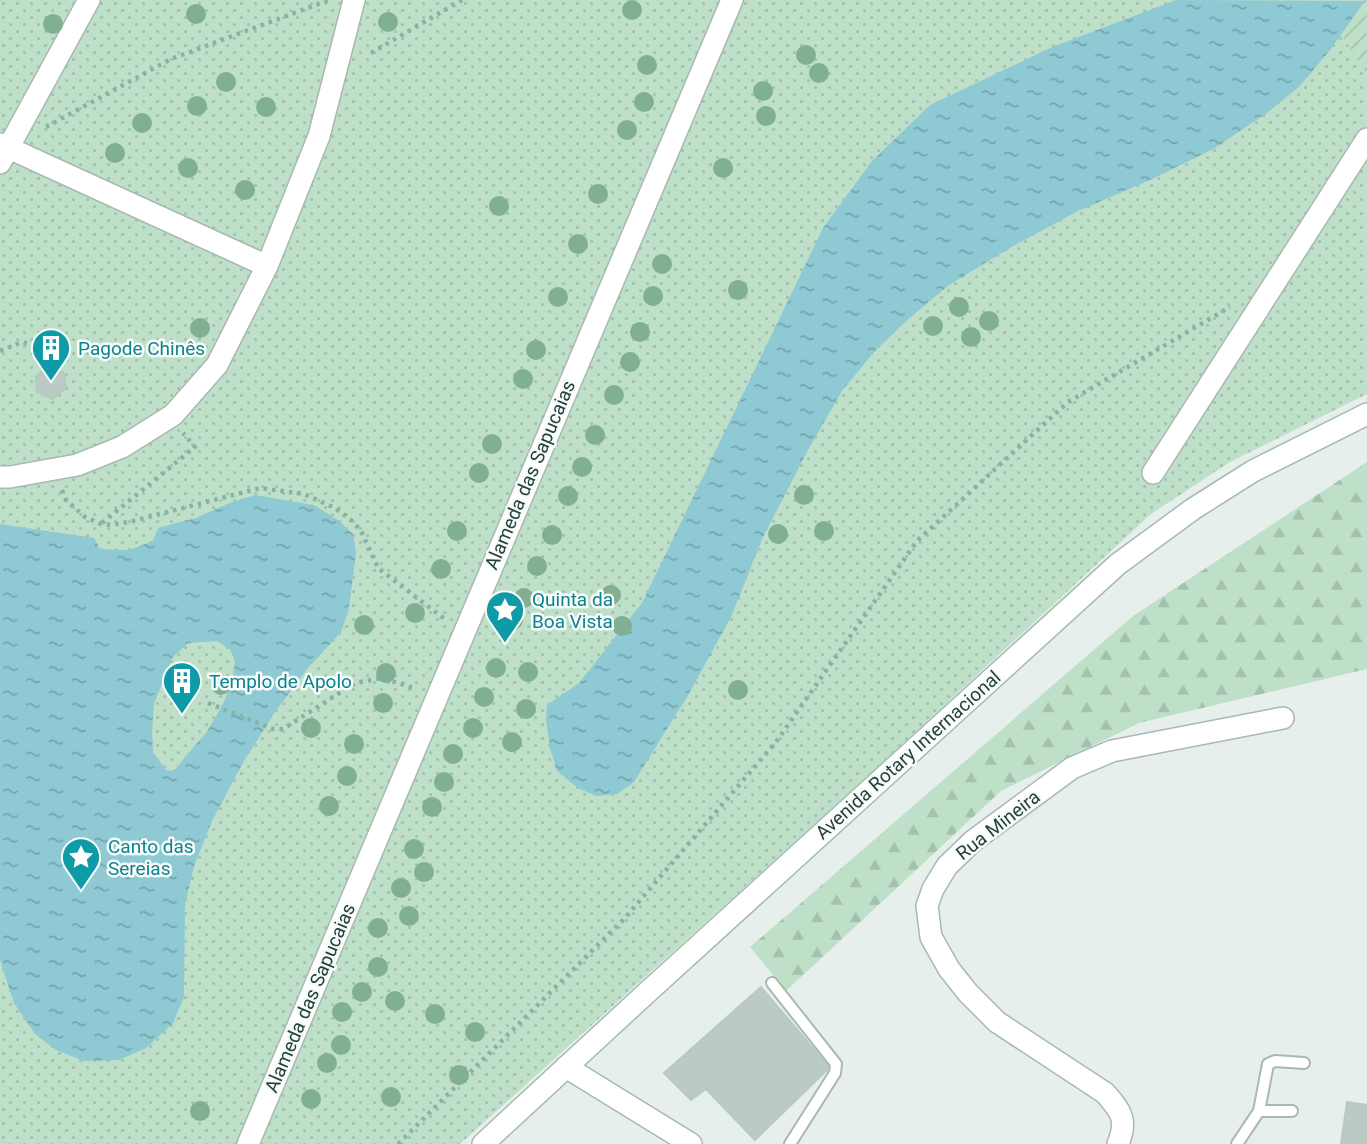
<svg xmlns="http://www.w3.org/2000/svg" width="1367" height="1144" font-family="Roboto,sans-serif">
	<defs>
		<pattern id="forest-firs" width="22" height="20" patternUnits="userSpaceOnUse" patternTransform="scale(1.75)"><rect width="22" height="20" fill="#bfe0c8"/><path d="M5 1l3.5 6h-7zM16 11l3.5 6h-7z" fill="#a4c1ad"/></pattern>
		<pattern id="park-dots" width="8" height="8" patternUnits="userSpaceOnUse" patternTransform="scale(1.75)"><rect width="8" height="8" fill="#bfe0c8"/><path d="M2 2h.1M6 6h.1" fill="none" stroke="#a4c1ad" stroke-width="1.8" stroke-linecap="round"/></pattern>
		<pattern id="garden-furrows" width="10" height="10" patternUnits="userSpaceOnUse" patternTransform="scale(1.75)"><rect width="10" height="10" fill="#bfe0c8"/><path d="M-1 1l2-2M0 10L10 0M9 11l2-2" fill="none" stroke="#a4c1ad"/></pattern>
		<pattern id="water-ripples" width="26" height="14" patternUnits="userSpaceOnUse" patternTransform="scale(1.75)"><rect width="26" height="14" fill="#8ec9d4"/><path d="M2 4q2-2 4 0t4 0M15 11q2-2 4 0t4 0" fill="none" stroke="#74a5ad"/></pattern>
	</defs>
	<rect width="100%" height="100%" fill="#e6efeb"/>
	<path fill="url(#forest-firs)" d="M1367 462V669L1139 723 1001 791 786 991 750 947 1133 616Z"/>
	<path fill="url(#park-dots)" d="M0 0H1367V394L1230 462 1151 514 869 775 460 1144H0Z"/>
	<path fill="url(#garden-furrows)" d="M1367 0V74L1323 6Z"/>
	<path fill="url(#water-ripples)" fill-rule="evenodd" d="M1176 0 1367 1 1362 5 1331 49 1300 86 1267 113 1213 149 1148 181 1078 211 1015 245 949 285 905 322 874 352 842 391 808 450 763 537 731 617 687 697 634 782 617 794 596 796 578 788 557 771 550 748 546 720 547 705 579 683 642 603 823 228 872 161 930 105 1050 48Z
		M255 495 314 505 338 520 353 534 356 553 349 608 341 632 308 668 275 712 244 761 213 819 194 866 185 905 184 997 173 1023 146 1048 119 1060 84 1061 56 1050 35 1034 14 1003 0 960V524L94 538 100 549 129 550 153 541 158 528 196 518 227 504ZM217 641 230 649 235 662 232 683 222 706 206 733 184 758 177 768 172 771 166 770 153 752 152 732 154 704 172 658 188 643Z"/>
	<path fill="#bbcac4" stroke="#b8c9c2" stroke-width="2" d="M47 366 64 373 66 387 53 399 37 392 36 377Z
		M761 987 828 1066 827 1070 755 1140 706 1089 691 1100 664 1073Z
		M1347 1102 1367 1105V1144H1341Z"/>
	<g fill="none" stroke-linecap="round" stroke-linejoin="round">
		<g stroke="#a8b8b2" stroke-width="14">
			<path id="lane" d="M772 983 836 1064 835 1073 790 1144
				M1259 1111 1268 1064 1275 1061 1304 1063
				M1237 1144 1259 1111H1292"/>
		</g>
		<g stroke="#a8b8b2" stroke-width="24">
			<path id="street" d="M0 144 267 266
				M0 163 89 0
				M1153 473 1367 139
				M0 477H10L77 465 122 447 173 415 217 365 267 266 319 136 354 0
				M566 1067 691 1144
				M248 1144 732 0
				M1118 1144C1128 1120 1121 1111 1105 1093L997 1022 968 993 949 969 931 937 927 906 933 889 947 866 973 841 1072 768 1112 751 1283 718"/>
		</g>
		<g stroke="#a4bbb3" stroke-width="24">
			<path id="secondary" d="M483 1144 640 999 1118 564 1193 509 1253 471 1367 414"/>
		</g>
		<path stroke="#86b3a5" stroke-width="4.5" stroke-dasharray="3.5 5" stroke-linecap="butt" d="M371 53 462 0
			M46 127 171 59 329 0
			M0 351 22 342 46 349 47 366
			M62 490 66 500 85 517 101 524 111 525 133 521 260 488 304 494 335 508 352 521 361 531 378 568 446 620
			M102 523 195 447 183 433
			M208 703 273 729H283L355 683 382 678 417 689
			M398 1144 624 919 776 742 917 541 1068 402 1230 307"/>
		<use href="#lane" stroke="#fff" stroke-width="10"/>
		<use href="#street" stroke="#fff" stroke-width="21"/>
		<use href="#secondary" stroke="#fff" stroke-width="21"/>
	</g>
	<g fill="#80af93">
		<circle cx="632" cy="10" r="10"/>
		<circle cx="196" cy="14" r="10"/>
		<circle cx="388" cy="22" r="10"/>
		<circle cx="53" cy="24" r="10"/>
		<circle cx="806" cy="55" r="10"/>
		<circle cx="647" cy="65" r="10"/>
		<circle cx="819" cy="73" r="10"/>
		<circle cx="226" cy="82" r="10"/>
		<circle cx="763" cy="91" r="10"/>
		<circle cx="644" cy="102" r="10"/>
		<circle cx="197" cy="106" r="10"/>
		<circle cx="266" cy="107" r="10"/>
		<circle cx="766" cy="116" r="10"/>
		<circle cx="142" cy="123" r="10"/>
		<circle cx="627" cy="130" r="10"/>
		<circle cx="115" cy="153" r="10"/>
		<circle cx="188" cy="168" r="10"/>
		<circle cx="723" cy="168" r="10"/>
		<circle cx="245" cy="190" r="10"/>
		<circle cx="598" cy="194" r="10"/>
		<circle cx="499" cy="206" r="10"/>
		<circle cx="578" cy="244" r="10"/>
		<circle cx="662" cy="264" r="10"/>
		<circle cx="738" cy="290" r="10"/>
		<circle cx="653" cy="296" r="10"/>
		<circle cx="558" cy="297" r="10"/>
		<circle cx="959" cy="307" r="10"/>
		<circle cx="989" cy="321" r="10"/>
		<circle cx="933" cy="326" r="10"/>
		<circle cx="200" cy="328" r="10"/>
		<circle cx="640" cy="332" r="10"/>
		<circle cx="971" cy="337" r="10"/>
		<circle cx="536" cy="350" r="10"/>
		<circle cx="630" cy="362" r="10"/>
		<circle cx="523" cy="379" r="10"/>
		<circle cx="614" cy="395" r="10"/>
		<circle cx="595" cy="435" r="10"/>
		<circle cx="492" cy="444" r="10"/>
		<circle cx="582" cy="467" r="10"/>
		<circle cx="479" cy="473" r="10"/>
		<circle cx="804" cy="495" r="10"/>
		<circle cx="568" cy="496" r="10"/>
		<circle cx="457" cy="531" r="10"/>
		<circle cx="824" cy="531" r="10"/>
		<circle cx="778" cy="534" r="10"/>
		<circle cx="552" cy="535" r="10"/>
		<circle cx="537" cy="566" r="10"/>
		<circle cx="441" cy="569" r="10"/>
		<circle cx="611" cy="595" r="10"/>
		<circle cx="524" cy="598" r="10"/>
		<circle cx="415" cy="613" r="10"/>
		<circle cx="513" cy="620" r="10"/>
		<circle cx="364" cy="625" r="10"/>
		<circle cx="622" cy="626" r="10"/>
		<circle cx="496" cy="668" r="10"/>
		<circle cx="528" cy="672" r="10"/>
		<circle cx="386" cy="673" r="10"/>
		<circle cx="221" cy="685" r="10"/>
		<circle cx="738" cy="690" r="10"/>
		<circle cx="484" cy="697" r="10"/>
		<circle cx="383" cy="703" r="10"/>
		<circle cx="526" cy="709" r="10"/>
		<circle cx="311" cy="728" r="10"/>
		<circle cx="473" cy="728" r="10"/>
		<circle cx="512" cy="742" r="10"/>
		<circle cx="354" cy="744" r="10"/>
		<circle cx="453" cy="754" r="10"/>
		<circle cx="347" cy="776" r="10"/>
		<circle cx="444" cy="782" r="10"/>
		<circle cx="329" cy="806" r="10"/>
		<circle cx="432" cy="807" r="10"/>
		<circle cx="414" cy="849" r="10"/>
		<circle cx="424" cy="872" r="10"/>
		<circle cx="401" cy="888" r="10"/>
		<circle cx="409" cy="916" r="10"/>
		<circle cx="378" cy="928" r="10"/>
		<circle cx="378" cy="967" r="10"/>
		<circle cx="362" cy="992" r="10"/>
		<circle cx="395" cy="1001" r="10"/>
		<circle cx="342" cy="1012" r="10"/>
		<circle cx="435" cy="1014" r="10"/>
		<circle cx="475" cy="1032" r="10"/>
		<circle cx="341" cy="1045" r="10"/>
		<circle cx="327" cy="1063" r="10"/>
		<circle cx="459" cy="1075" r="10"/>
		<circle cx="391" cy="1097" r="10"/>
		<circle cx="311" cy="1099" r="10"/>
		<circle cx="200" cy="1111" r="10"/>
	</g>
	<defs>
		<g id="building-pin" transform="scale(2.0125)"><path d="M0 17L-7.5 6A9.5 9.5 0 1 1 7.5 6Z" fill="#0f9aa8" stroke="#f7fbf9"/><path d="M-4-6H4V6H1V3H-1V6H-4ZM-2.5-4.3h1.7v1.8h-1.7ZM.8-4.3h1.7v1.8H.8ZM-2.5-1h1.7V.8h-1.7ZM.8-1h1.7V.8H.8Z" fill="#fff"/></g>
		<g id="sight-pin" transform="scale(2.0125)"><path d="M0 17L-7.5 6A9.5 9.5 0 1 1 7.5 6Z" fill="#0f9aa8" stroke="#f7fbf9"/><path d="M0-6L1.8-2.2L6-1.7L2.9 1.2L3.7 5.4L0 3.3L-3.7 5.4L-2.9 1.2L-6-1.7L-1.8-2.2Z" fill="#fff"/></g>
	</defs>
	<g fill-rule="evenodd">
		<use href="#building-pin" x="51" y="348"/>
		<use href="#sight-pin" x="505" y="610"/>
		<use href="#building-pin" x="182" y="681"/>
		<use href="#sight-pin" x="81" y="857"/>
	</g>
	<g text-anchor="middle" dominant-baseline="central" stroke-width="5" stroke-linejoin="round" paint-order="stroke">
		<g font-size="19" fill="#0d838f" stroke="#f7fbf9" text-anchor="start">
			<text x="78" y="348">Pagode Chinês</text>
			<text x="532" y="599">Quinta da<tspan x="532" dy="22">Boa Vista</tspan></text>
			<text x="209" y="681">Templo de Apolo</text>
			<text x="108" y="846">Canto das<tspan x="108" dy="22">Sereias</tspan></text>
		</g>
		<g font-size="19" fill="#24423a" stroke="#f7fbf9">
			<text transform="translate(530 475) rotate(-67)">Alameda das Sapucaias</text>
			<text transform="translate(908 755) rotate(-42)">Avenida Rotary Internacional</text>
			<text transform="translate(998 825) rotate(-38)">Rua Mineira</text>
			<text transform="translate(310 998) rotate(-67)">Alameda das Sapucaias</text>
		</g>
	</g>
</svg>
